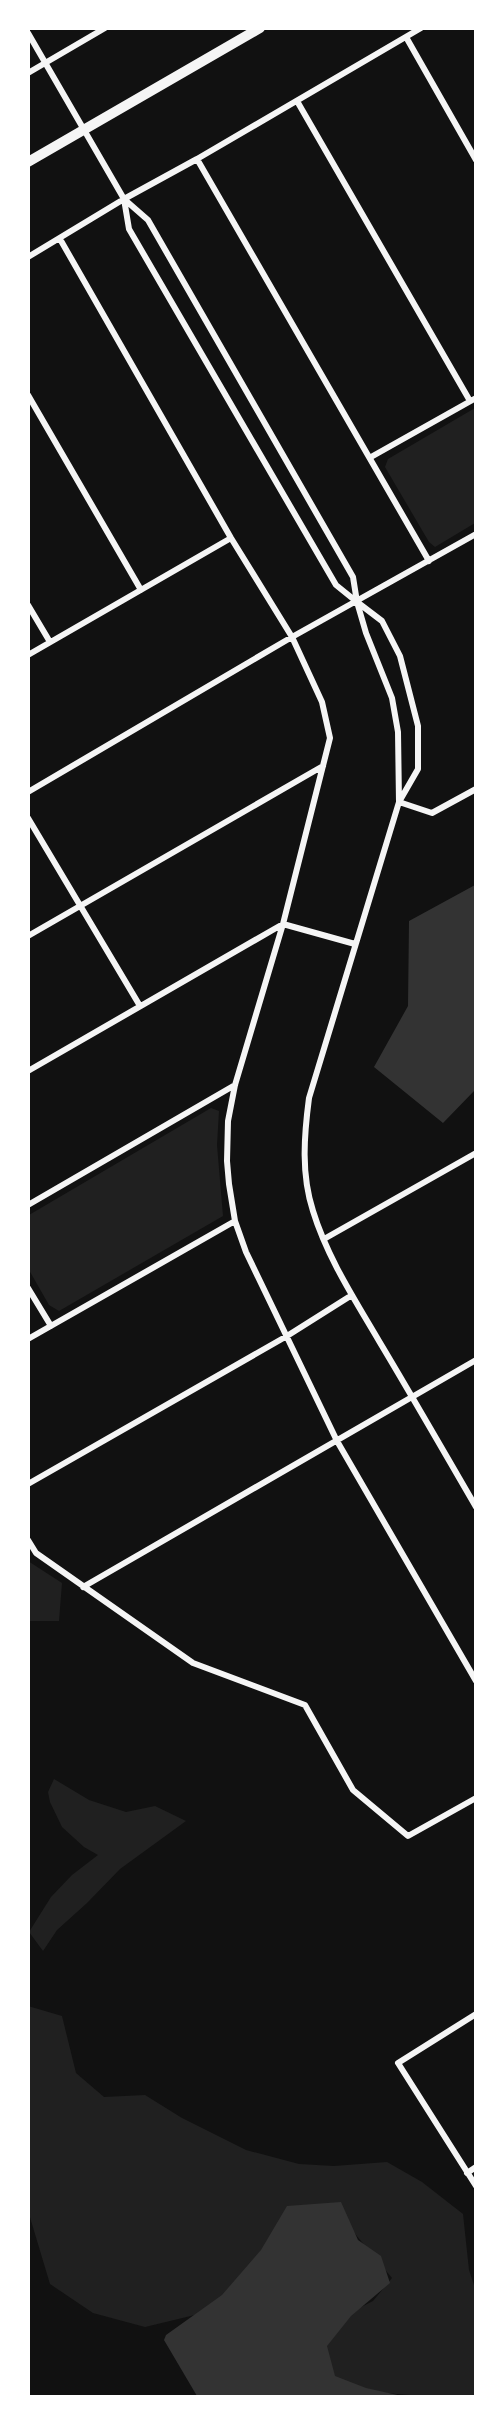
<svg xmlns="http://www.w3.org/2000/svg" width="504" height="2425" font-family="'Golos Text',sans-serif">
	<rect width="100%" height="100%" fill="#111"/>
	<path fill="#202020" d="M475 408V523L435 547 429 542 385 467 388 459Z
		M211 1108 219 1111 217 1145 223 1216 59 1311 49 1305 29 1270V1215Z
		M28 1561 62 1583 59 1621H29Z
		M54 1779 89 1800 126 1812 155 1806 186 1821 120 1869 87 1903 57 1930 43 1951 29 1932 51 1897 72 1875 98 1855 84 1847 62 1827 50 1802 48 1792Z
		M28 2006 62 2016 76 2073 104 2097 145 2095 182 2118 246 2150 299 2164 334 2166 387 2162 422 2182 463 2214 469 2270 475 2288V2396C441 2396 386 2397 354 2386 345 2383 337 2378 329 2374L322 2327 373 2301 392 2278 346 2223 319 2204 280 2225 235 2286 203 2313 145 2327 93 2313 50 2284 29 2214Z"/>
	<path fill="#333" d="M475 885V1090L443 1123 374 1067 408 1006 409 921Z
		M341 2202 358 2240 381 2256 390 2283 351 2316 327 2346 335 2376 366 2388 402 2396H197L164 2340 166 2335 222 2295 261 2250 287 2206Z"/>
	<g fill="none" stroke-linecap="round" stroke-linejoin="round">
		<path stroke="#f5f5f5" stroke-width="6" d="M28 33 124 199 129 229 336 585 357 602 366 633 392 698 398 732 399 802
			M406 37 476 160
			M28 73 105 28
			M297 101 470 401
			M197 159 429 561
			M124 199 148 220 353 577 357 602 382 621 400 656 418 726V769L399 802 309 1098C304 1136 301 1174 313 1211 327 1257 355 1300 379 1341 412 1396 444 1452 476 1507
			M60 239 231 538 292 637 322 702 330 738 283 924 235 1085 228 1121 227 1161 229 1184 235 1221 246 1252 337 1441 476 1681
			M28 257 124 199 197 159 421 28
			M28 395 141 590
			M371 457 476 398
			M28 605 50 642
			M28 655 231 538
			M28 792 292 637 476 534
			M399 802 432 813 476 789
			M28 818 140 1006
			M28 936 323 766
			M28 1071 283 924 355 944
			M28 1205 235 1085
			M324 1239 476 1153
			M28 1288 51 1326
			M28 1339 235 1221
			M28 1484 287 1336 352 1295
			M28 1540 36 1553 193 1663 305 1705 353 1790 408 1836 476 1798
			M83 1587 476 1360
			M476 2014 398 2063 476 2186
			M467 2173 476 2167"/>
		<path stroke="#f5f5f5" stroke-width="10" d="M28 162 260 28"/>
	</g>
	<rect width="504" height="2425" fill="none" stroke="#ffffff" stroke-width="60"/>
</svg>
